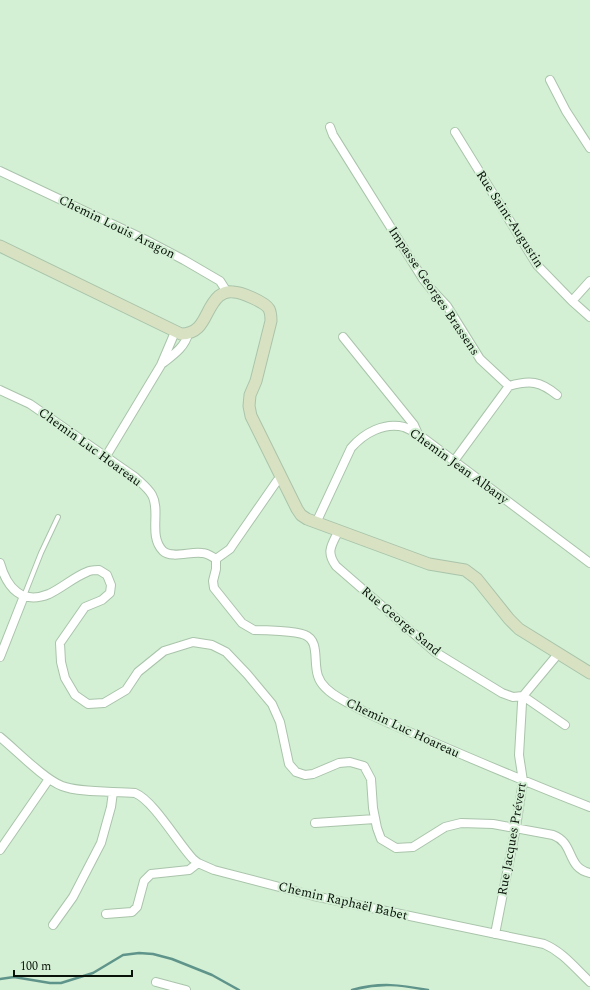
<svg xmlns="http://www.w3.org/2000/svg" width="590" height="990" font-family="Spectral,serif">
	<rect width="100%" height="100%" fill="#d3efd4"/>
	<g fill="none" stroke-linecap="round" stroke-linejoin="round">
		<path stroke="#5f948b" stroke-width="2.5" d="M0 979 14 977 50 983H61L93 973 123 955 139 953 153 954 172 959 212 975 239 990
			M352 990C380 982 401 985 428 990"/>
		<g stroke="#a9c4aa" stroke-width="6">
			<path id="service" d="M24 596 41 553 58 517"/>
		</g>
		<g stroke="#a9c4aa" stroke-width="10">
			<path id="minor" d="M550 80 566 111 590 148
				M330 127 333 135 423 279 431 289 447 306 480 359 509 386C530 380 540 381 557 395
				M455 132 537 265 572 301 590 317
				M0 171 144 239 184 260 220 281 227 292
				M572 301 590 281
				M343 337 414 425 418 434
				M163 363C173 355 185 347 188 334
				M0 390 30 404 135 477C140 482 148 488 152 495 161 511 148 536 163 551 172 559 191 551 202 553 207 553 211 556 216 559
				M105 458 161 365 175 332
				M454 461 509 386
				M316 523 351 448C364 433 384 422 404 427 409 429 414 432 418 434L590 563
				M338 532C331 546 326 552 336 566L435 652 502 693 513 697 523 696 565 725
				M216 559V569L213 581 214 588 242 623 254 630C265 630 296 631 305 635 320 641 313 662 318 676 321 686 332 694 341 699 373 718 408 731 442 746 491 767 540 788 590 807
				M216 559 230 549 234 543 277 481 281 478
				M0 563C7 588 22 605 49 594 62 588 74 577 87 572 90 570 95 570 99 570L107 575 111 585 110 593 102 600 85 607 60 643 61 662 65 678 75 695 88 704 104 703 126 690 138 672 164 651 193 642 212 645 226 652 247 674 272 704 280 722 289 764 296 772 305 775 313 774 339 763 350 762 364 766 371 779 373 808 377 828 381 839 396 848 413 847 445 827 461 823 493 824 553 835C575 843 566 868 590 873
				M0 657 24 596
				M0 737C16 750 44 779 62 786 80 793 115 791 135 793 154 801 177 842 193 859L198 863 214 870 314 896 544 944C563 952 575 968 590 982
				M315 823 375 819
				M0 850 49 779
				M106 914 132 912 137 907 144 881 151 874 189 870 198 863
				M53 925 73 897 101 843 111 807 113 792
				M495 934 516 827 523 781 519 755 522 703 523 696 558 654
				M156 982 186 990"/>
		</g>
		<g stroke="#a9c4aa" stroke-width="13">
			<path id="secondary" d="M0 246 181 334C206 334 204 309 219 296 223 293 228 291 233 292 241 292 265 302 269 309 271 313 271 317 271 321L256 381 250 395 249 406 251 416 297 509 301 515 307 519 429 564 465 570 477 579 509 619 519 629 590 673"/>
		</g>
		<use href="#service" stroke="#fff" stroke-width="4"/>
		<use href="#minor" stroke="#fff" stroke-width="8"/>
		<use href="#secondary" stroke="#d8e2c2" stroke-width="11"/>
	</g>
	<g text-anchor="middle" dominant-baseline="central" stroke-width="4" stroke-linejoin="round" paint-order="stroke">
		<g font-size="13" fill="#091209" stroke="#d3efd4">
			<text transform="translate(510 219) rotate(57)">Rue Saint-Augustin</text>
			<text transform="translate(117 227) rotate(26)">Chemin Louis Aragon</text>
			<text transform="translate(434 291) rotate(56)">Impasse Georges Brassens</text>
			<text transform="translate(90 447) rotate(36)">Chemin Luc Hoareau</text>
			<text transform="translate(459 466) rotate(36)">Chemin Jean Albany</text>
			<text transform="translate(401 621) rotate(40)">Rue George Sand</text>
			<text transform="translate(403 728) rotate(25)">Chemin Luc Hoareau</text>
			<text transform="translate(512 839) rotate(-80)">Rue Jacques Prévert</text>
			<text transform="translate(343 901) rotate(13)">Chemin Raphaël Babet</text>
		</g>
	</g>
	<path d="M14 970v6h118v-6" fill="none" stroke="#091209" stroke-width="2"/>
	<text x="20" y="970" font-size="12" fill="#091209" stroke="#d3efd4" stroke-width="3" paint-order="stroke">100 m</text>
</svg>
